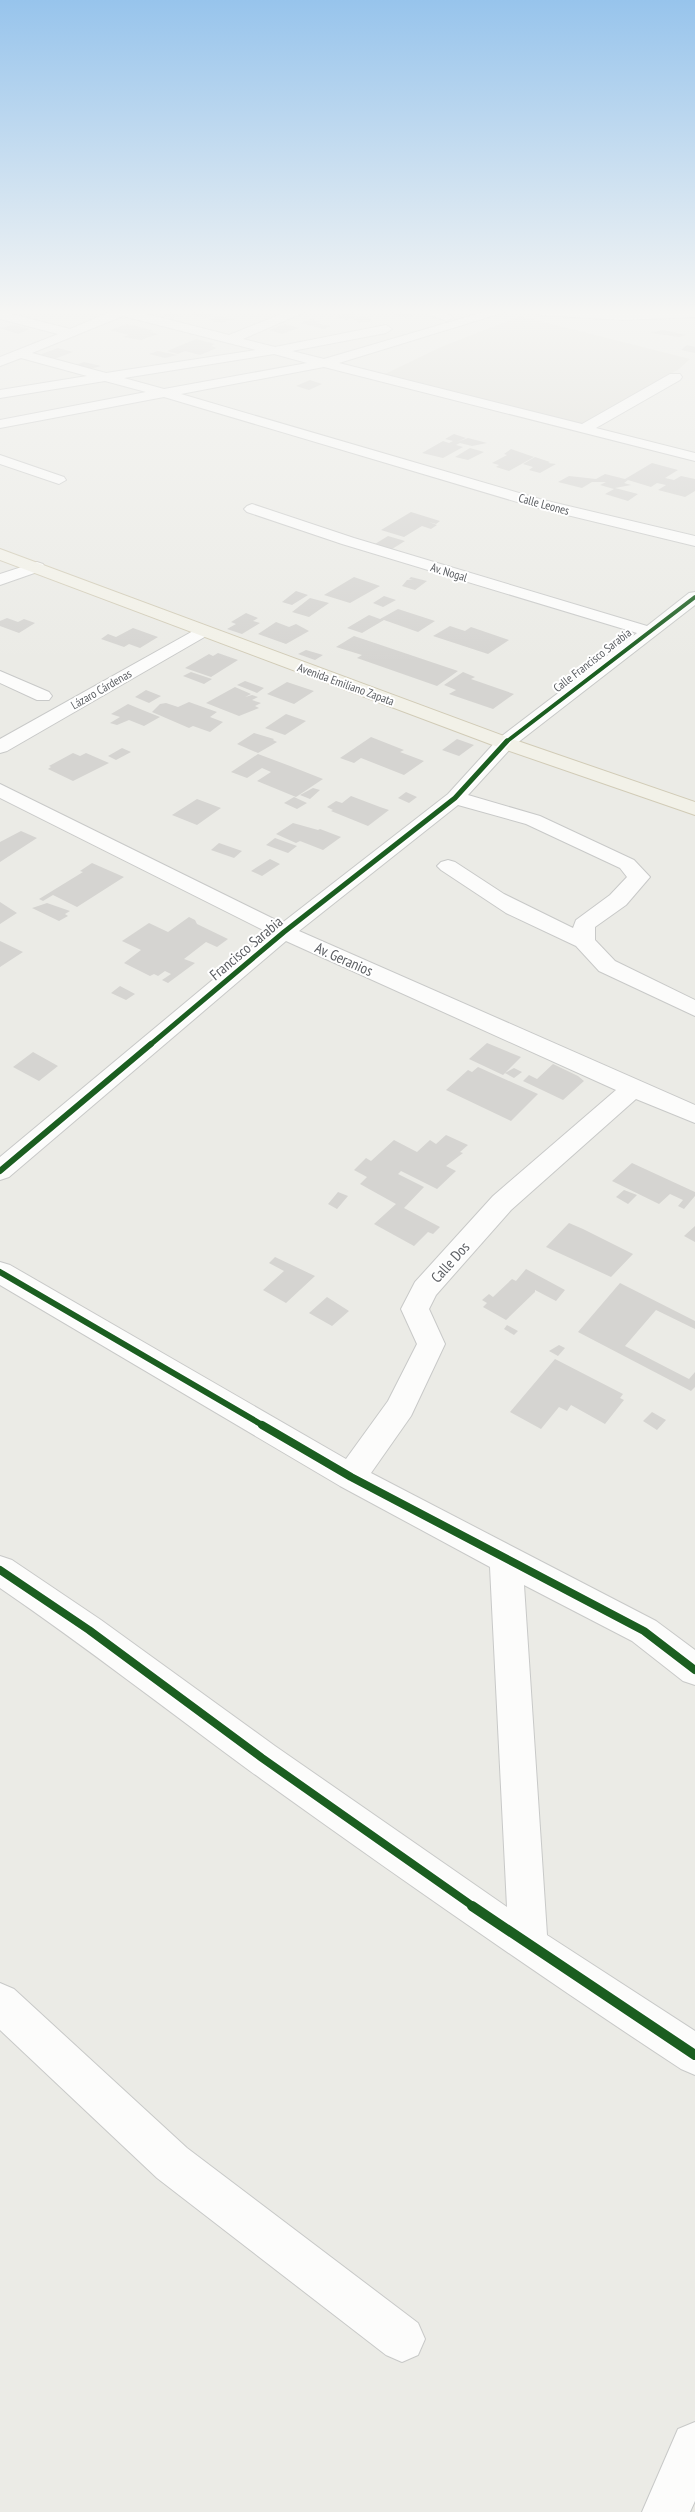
<svg xmlns="http://www.w3.org/2000/svg" width="695" height="2512" font-family="'PT Sans Narrow',sans-serif">
	<rect width="100%" height="100%" fill="#ebebe6"/>
	<path fill="#deddd6" d="M520 316 690 359 679 369 584 426 385 374 441 347Z"/>
	<path fill="#d5d4d1" d="M195 311H203L214 315 206 318 189 314Z
		M349 311H366L354 314 351 316 355 317 348 320 336 317Z
		M378 311H397L414 315 406 318Z
		M170 312 181 315 173 318 161 315Z
		M219 316 234 319 220 323 209 320Z
		M358 317H367L373 321 360 323 353 319Z
		M311 319 320 321 316 323 331 326 324 329 300 323Z
		M127 324 152 330 150 332 158 334 141 340 122 337 129 335 110 330Z
		M285 324 299 328 282 334 269 330Z
		M14 325 30 329 18 334 0 328Z
		M663 330 686 335 680 337 650 333Z
		M196 339 215 344 211 346 217 348 200 355 185 351 178 354 167 351Z
		M687 345 695 347V353L681 350Z
		M58 348 73 352 54 359 39 355Z
		M158 351 173 354 177 355 165 358 149 354Z
		M84 362 101 366 90 369 75 365Z
		M310 380 322 384 309 390 296 386Z
		M454 434 466 438 457 442 468 438 487 443 472 446 460 443 456 445 463 447 443 458 422 453 443 441 449 443 453 441 445 439Z
		M470 448 484 452 468 460 455 457Z
		M511 449 534 457 509 471 496 467 499 465 492 463 507 455 504 454Z
		M535 457 550 462 548 463 556 464 540 473 529 470 533 467 523 464Z
		M652 463 678 470 665 478 674 480 681 476 695 479V491L685 497 658 490 666 485 657 483 651 487 628 480 624 483 631 485 615 488 638 494 628 501 605 494 614 489 600 485 606 482H592L582 488 558 482 569 476 596 479 605 474 625 479Z
		M411 512 440 521 436 524 429 522 437 525 431 529 422 526 404 537 381 530Z
		M388 536 405 541 392 549 375 544Z
		M354 577 380 586 350 603 324 595Z
		M411 577 427 581 415 590 402 586 407 580 413 579H409Z
		M296 591 308 595 292 605 282 602Z
		M384 596 396 600 383 607 373 603Z
		M310 598 329 603 309 617 292 612Z
		M398 609 435 621 418 632 384 620 362 633 347 628 369 615 380 619Z
		M246 613 258 618 253 621 260 623 242 634 227 629 236 624 231 622Z
		M7 618 18 622 24 619 35 623 19 633 0 626V621Z
		M276 622 289 627 296 624 309 631 286 644 258 634Z
		M450 626 465 631 471 627 509 640 488 654 433 636Z
		M133 628 158 637 140 648 129 644 124 647 101 639 108 634 116 637Z
		M354 636 458 671 437 686 357 658 362 655 336 647Z
		M306 650 323 655 315 660 298 654Z
		M218 653 238 660 211 677 185 668 209 654 213 656Z
		M191 672 212 679 204 684 183 676Z
		M463 672 475 677 471 679 514 694 493 709 449 694 456 690 444 685Z
		M245 681 264 688 257 693 237 685Z
		M287 682 314 691 294 704 267 694Z
		M235 687 251 694 245 697 252 695 258 697 252 700 261 703 255 706 259 708 239 716 206 703Z
		M146 690 161 696 149 703 135 697Z
		M189 702 217 712 210 717 223 722 210 732 193 726 189 728 152 712 160 704 166 703 178 707Z
		M128 704 145 711 160 717 144 726 129 720 117 725 110 723 120 717 111 714Z
		M286 714 306 721 285 735 265 728Z
		M254 733 274 739 273 740 277 742 258 753 237 744Z
		M371 737 404 750 400 752 424 761 404 775 361 758 354 763 340 758Z
		M457 739 474 745 459 756 442 750Z
		M122 748 131 752 116 760 108 756Z
		M73 753 80 756 86 753 109 763 73 781 48 769 51 767 49 766Z
		M258 754 290 766 323 779 296 797 257 781 271 772 262 768 247 778 231 772Z
		M313 788 320 790 310 799 300 795Z
		M406 792 417 797 409 803 398 798Z
		M351 796 380 807 389 810 368 826 331 811 333 810 327 807 336 801 342 803Z
		M294 797 307 803 297 809 284 803Z
		M197 799 221 808 197 825 172 815Z
		M293 823 318 830 320 829 341 837 323 850 300 841 302 840 296 843 276 834Z
		M21 831 37 838 0 862V842Z
		M275 838 297 846 288 853 266 845Z
		M219 843 242 851 234 858 211 850Z
		M270 859 280 864 262 876 251 871Z
		M92 863 124 877 77 907 53 895 43 901 39 899 83 872 80 871Z
		M0 902 17 913 0 924Z
		M47 903 70 911 65 914 68 916 59 921 32 908Z
		M189 917 195 920 197 924 228 939 217 947 206 942 184 959 195 963 168 983 162 980 171 974 165 971 158 976 154 974 150 976 124 963 141 950 122 941 149 923 168 932Z
		M0 941 23 952 0 967Z
		M120 986 135 994 126 1000 111 993Z
		M487 1043 521 1057 503 1075 469 1059Z
		M33 1052 58 1066 39 1081 13 1067Z
		M553 1064 578 1076 584 1081 563 1100 523 1081 529 1075 537 1079Z
		M478 1067 538 1094 511 1121 446 1090 468 1070 472 1072Z
		M514 1068 522 1072 514 1078 505 1073Z
		M446 1135 468 1145 460 1152 463 1153 446 1166 456 1171 437 1189 401 1171 398 1174 424 1187 404 1208 440 1227 433 1234 428 1232 414 1246 374 1224 396 1204 360 1184 367 1177 354 1170 366 1158 371 1161 394 1140 417 1152 430 1140 436 1144Z
		M632 1163 695 1192V1196L684 1209 678 1206 683 1200 670 1194 659 1204 612 1181Z
		M624 1190 637 1195 628 1204 616 1197Z
		M338 1192 348 1196 337 1209 328 1204Z
		M569 1223 583 1229 633 1254 611 1277 546 1247Z
		M695 1226V1242L684 1236Z
		M275 1257 315 1276 286 1303 263 1290 284 1271 269 1263Z
		M526 1269 565 1290 556 1301 535 1290V1292L506 1320 483 1307 487 1303 482 1300 489 1294 493 1297 512 1279 516 1281Z
		M620 1283 695 1321V1329L656 1310 625 1346 689 1379 695 1372V1387L691 1391 578 1332Z
		M327 1297 349 1311 332 1326 309 1313Z
		M507 1325 518 1331 514 1335 504 1329Z
		M559 1345 565 1348 558 1356 549 1351Z
		M555 1359 623 1394 620 1398 624 1400 605 1424 571 1405 567 1411 559 1407 541 1429 510 1412Z
		M652 1412 666 1420 657 1430 643 1421Z"/>
	<g fill="none" stroke-linecap="round" stroke-linejoin="round">
		<g stroke="#c8c9c8" stroke-width="2">
			<path id="minor" d="M0 311 70 329 112 311H135L229 335 289 311H307L243 339 275 347 386 325 392 329 386 333 292 351 324 359 487 311H508L339 363 582 424 670 374H680L682 377 680 380 596 428 695 453V461L324 367 181 394 543 500 695 536V546L534 507 164 397 0 428V420L146 392 105 381 0 398V390L87 376 21 358 0 366V357L58 334 0 319ZM123 316 256 350 106 373 32 353ZM274 354 307 363 164 389 124 378Z
				M419 311H440L453 317 447 321Z
				M534 311H695V317L623 320 540 315Z
				M0 455 64 477 66 480 59 484 0 464Z
				M252 504 354 538 647 626 689 593 695 592V605L512 747 468 795 540 816 634 860 650 877 626 905 595 927V940L615 961 695 1000V1016L599 971 576 946 506 913 441 870 437 866 441 862 448 860 455 862 504 894 573 928 576 920 610 895 627 877 620 868 526 824 458 805 299 931 695 1105V1123L636 1099 511 1210 436 1295 429 1309 445 1344 411 1416 371 1473 656 1621 695 1650V1685L683 1681 632 1641 524 1585 547 1935 695 2031V2075L681 2069C535 1973 392 1873 250 1771 167 1710 85 1646 0 1588V1556L12 1560 101 1620 275 1746 507 1907 490 1567 340 1486 0 1285V1262L10 1265 346 1459 388 1401 417 1344 401 1309 415 1282 493 1196 616 1090 286 941 9 1177 0 1180V1157L269 933 0 798V784L282 923 448 794 498 739 637 633 342 544 247 512 244 509 247 506Z
				M37 562 43 564 45 567 43 570 0 585V574Z
				M202 626 208 627 211 631 208 635 7 751 0 753V739Z
				M0 671 49 692 52 696 49 700H37L0 683Z
				M0 1983 14 1989 187 2148 418 2323 425 2339 418 2355 402 2362 386 2355 157 2178 0 2030Z
				M695 2422V2501L690 2512H642L678 2429Z"/>
		</g>
		<g stroke="#d1cbb6" stroke-width="2">
			<path id="major" d="M0 549 512 739 695 802V815L498 747 0 560Z"/>
		</g>
		<use href="#minor" fill="#fcfcfb" fill-rule="evenodd"/>
		<use href="#major" fill="#f2f1e8" fill-rule="evenodd"/>
		<g stroke="#fff" stroke-width="5.5">
			<path id="cycleway-far4" d="M506 742 695 597"/>
		</g>
		<g stroke="#fff" stroke-width="8">
			<path id="cycleway-far3" d="M150 1045 284 932 455 798 507 741"/>
		</g>
		<g stroke="#fff" stroke-width="9">
			<path id="cycleway-far2" d="M0 1171 151 1044
				M0 1272 264 1426"/>
		</g>
		<g stroke="#fff" stroke-width="11">
			<path id="cycleway-far1" d="M262 1425 351 1477 644 1631 695 1670
				M0 1570 89 1630 262 1758 474 1907"/>
		</g>
		<g stroke="#fff" stroke-width="13">
			<path id="cycleway" d="M472 1906 695 2055"/>
		</g>
		<use href="#cycleway-far4" stroke="#1b5e20" stroke-width="4"/>
		<use href="#cycleway-far3" stroke="#1b5e20" stroke-width="5"/>
		<use href="#cycleway-far2" stroke="#1b5e20" stroke-width="6"/>
		<use href="#cycleway-far1" stroke="#1b5e20" stroke-width="8"/>
		<use href="#cycleway" stroke="#1b5e20" stroke-width="10"/>
	</g>
	<linearGradient id="sky" x2="0" y2="1"><stop stop-color="#97c4ec"/><stop offset="0.47" stop-color="#f6f6f4"/><stop offset="1" stop-color="#f6f6f4" stop-opacity="0"/></linearGradient>
	<rect width="695" height="663" fill="url(#sky)"/>
	<g text-anchor="middle" dominant-baseline="central" stroke-width="4" stroke-linejoin="round" paint-order="stroke">
		<g font-size="12" fill="#5c5f63" stroke="#fff">
			<text transform="translate(544 504) rotate(15)">Calle Leones</text>
			<text transform="translate(449 572) rotate(17)">Av. Nogal</text>
			<text transform="translate(592 660) rotate(-38)">Calle Francisco Sarabia</text>
			<text transform="translate(346 684) rotate(20)">Avenida Emiliano Zapata</text>
			<text transform="translate(101 689) rotate(-30)">Lázaro Cárdenas</text>
		</g>
		<g font-size="15" fill="#5c5f63" stroke="#fff">
			<text transform="translate(246 948) rotate(-40)">Francisco Sarabia</text>
			<text transform="translate(344 959) rotate(24)">Av. Geranios</text>
			<text transform="translate(450 1262) rotate(-48)">Calle Dos</text>
		</g>
	</g>
</svg>
